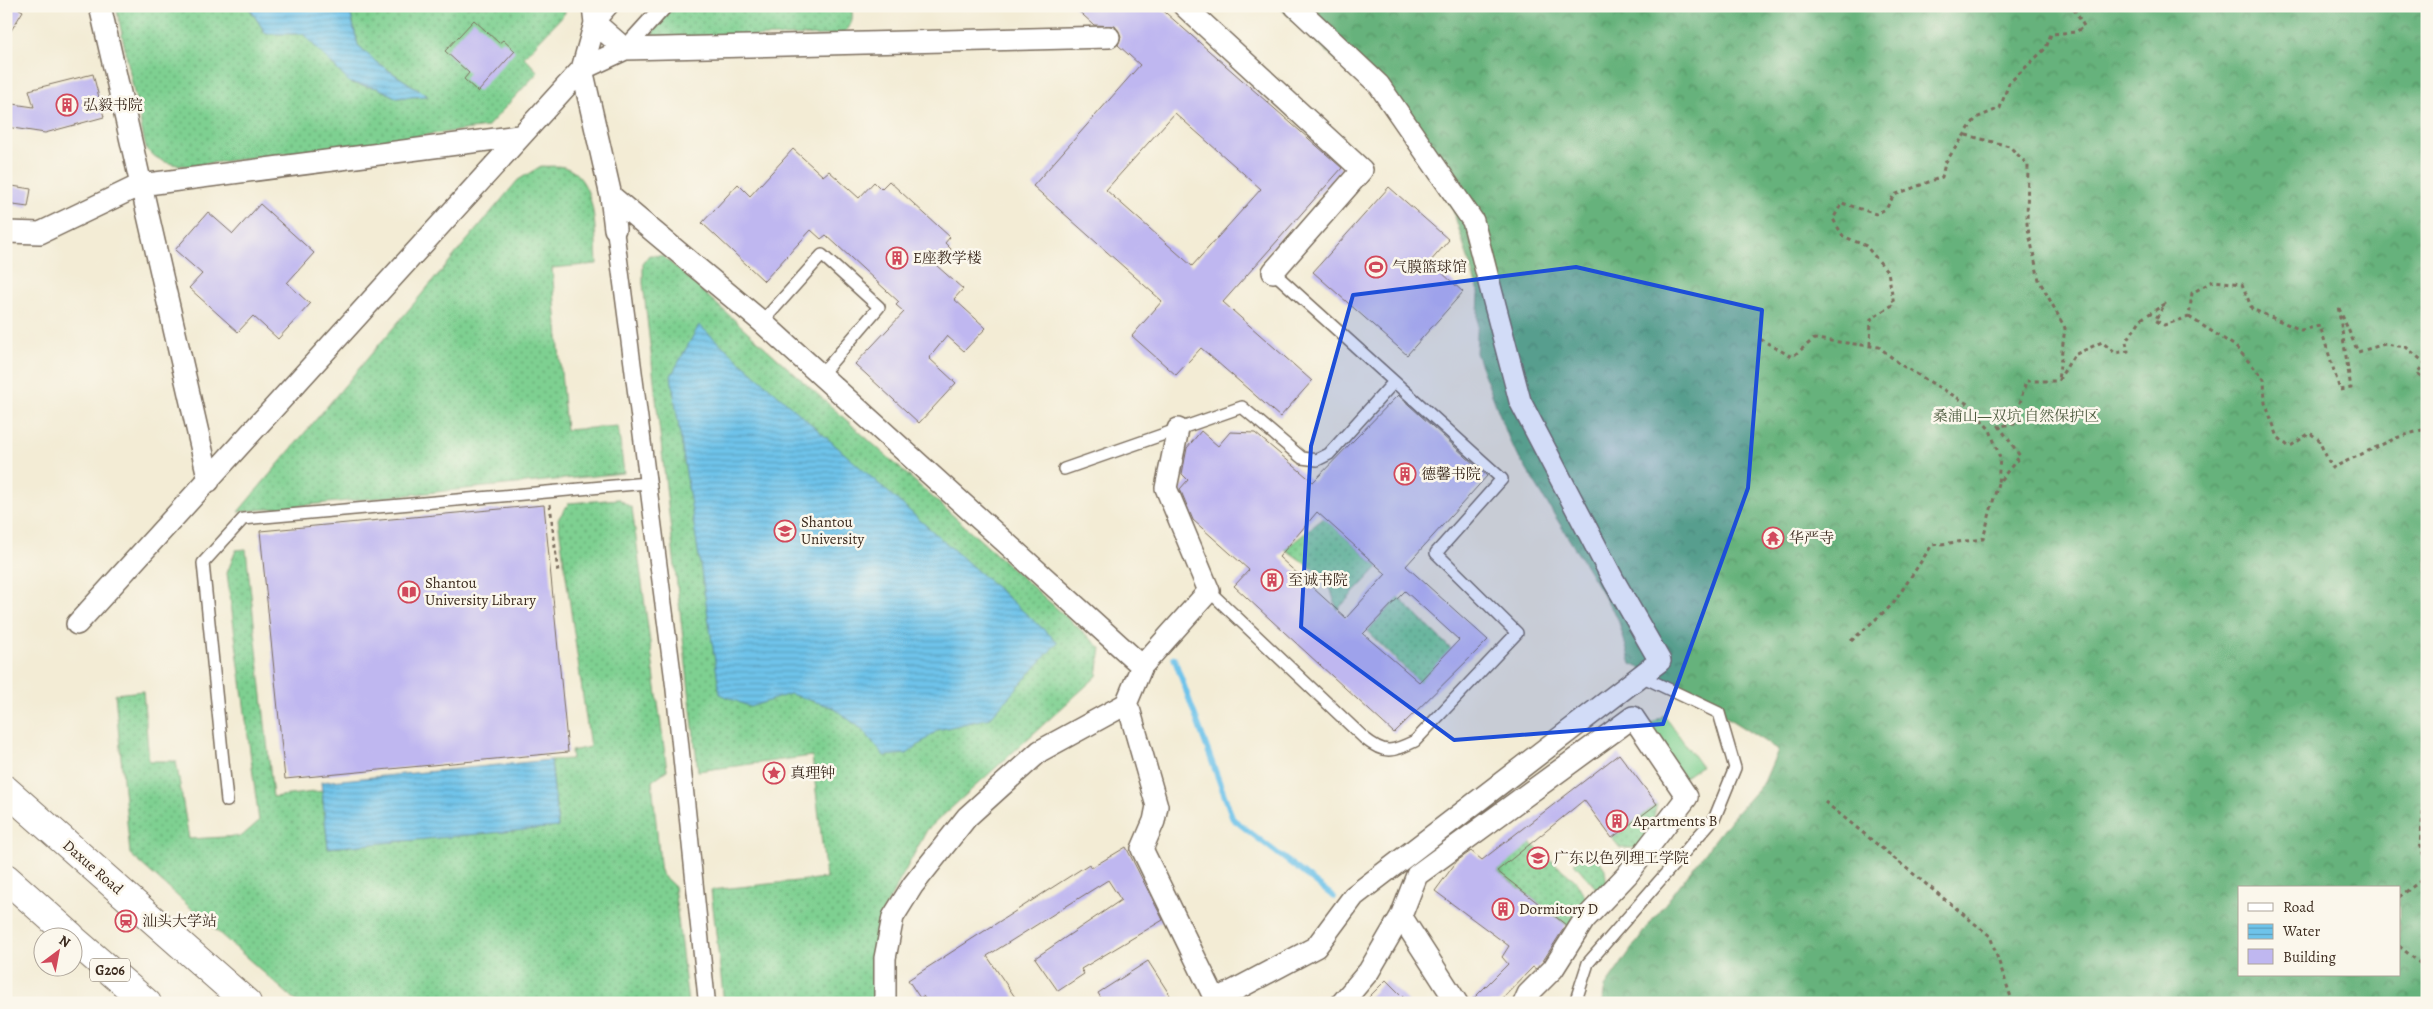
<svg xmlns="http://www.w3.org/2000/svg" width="2433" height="1009" font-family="Alegreya,'Noto Serif SC',serif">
	<defs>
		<pattern id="grass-dots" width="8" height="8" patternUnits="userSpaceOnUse" patternTransform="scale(1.25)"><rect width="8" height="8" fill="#7ed091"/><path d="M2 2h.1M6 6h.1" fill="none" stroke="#68a976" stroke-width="1.8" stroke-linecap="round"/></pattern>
		<pattern id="forest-crowns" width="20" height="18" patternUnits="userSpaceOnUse" patternTransform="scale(1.25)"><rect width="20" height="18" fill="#66b27b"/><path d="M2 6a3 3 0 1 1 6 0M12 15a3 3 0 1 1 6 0" fill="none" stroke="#559164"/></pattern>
		<pattern id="water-rules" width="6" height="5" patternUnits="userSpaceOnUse" patternTransform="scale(1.25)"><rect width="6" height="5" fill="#6ec3ea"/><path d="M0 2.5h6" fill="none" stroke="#5c9fbd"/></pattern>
	</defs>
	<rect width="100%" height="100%" fill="#fbf7ec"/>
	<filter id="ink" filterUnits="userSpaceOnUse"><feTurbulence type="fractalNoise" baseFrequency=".02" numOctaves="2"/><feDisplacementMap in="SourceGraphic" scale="10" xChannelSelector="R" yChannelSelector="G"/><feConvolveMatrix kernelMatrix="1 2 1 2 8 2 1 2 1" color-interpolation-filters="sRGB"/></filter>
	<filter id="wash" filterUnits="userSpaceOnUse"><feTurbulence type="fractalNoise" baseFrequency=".0096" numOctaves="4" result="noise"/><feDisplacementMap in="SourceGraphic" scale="20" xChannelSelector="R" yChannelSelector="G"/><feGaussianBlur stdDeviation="1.12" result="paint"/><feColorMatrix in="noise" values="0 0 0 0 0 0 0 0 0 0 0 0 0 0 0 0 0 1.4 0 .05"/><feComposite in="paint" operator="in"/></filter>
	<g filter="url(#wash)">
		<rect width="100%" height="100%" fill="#f3ecd5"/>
		<path fill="url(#grass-dots)" stroke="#5c7d58" d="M116 6H248L266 34H303L350 83 378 88 397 98 427 95 376 62 358 45 350 11 352 6H565V13L524 57 538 72 487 127 189 166C171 165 159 162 146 149Z
			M674 6H851C854 20 852 26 842 35L653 38 654 28Z
			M541 166C548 167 557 165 564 167 598 177 595 236 597 264L552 268 566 430 618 426 624 473 238 512 518 180Z
			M649 255 663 256 1101 648 1097 676 927 830 878 921 874 1003H724L711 890 826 878 812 756 698 771 643 283V263Z
			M619 499 632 508 667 770 652 781 661 874 674 886 688 1003H298L130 854 115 694 143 691 149 761H176L189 839 242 836 259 821 227 573 236 550 246 549 273 797 322 791 328 848 558 826 551 760 572 759 571 751 590 747 558 519 569 503Z
			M1324 518 1378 567 1337 610 1328 580 1285 549Z
			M1399 598 1451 649 1419 682 1367 631Z
			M1657 804 1648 841 1643 848H1620L1612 838Z
			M1530 843 1576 881 1587 900 1571 928 1497 871Z
			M1592 850 1605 869 1607 887 1601 894 1574 863Z"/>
		<path fill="url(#forest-crowns)" stroke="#506e4c" fill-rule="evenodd" d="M1278 6H2427V1003H1602L1605 987 1644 931 1731 819 1764 782 1778 750 1671 682 1631 664 1618 619 1511 444 1476 353 1479 294 1453 210 1386 107ZM2239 888H2399V975H2239Z"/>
		<path fill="#7ed091" stroke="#5c7d58" d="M1664 715 1701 766 1678 782 1641 731Z"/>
		<path fill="url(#water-rules)" stroke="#547684" d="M248 6H352L350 11 358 45 376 62 428 96 397 98 378 88 350 83 303 34H266Z
			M699 325 1058 642 990 718 938 730 907 754 884 756 863 730 832 707 790 694 750 707 720 694 671 376Z
			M551 760 558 827 328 848 321 782Z"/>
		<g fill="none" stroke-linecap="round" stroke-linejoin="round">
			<path stroke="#6ec3ea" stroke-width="5.5" d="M1174 658 1233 819 1334 897"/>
		</g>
		<g id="blocks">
			<path fill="#bfb7f0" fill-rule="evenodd" d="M6 6H14L23 11 6 39Z
				M1073 6H1158L1342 168 1223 302 1312 381 1280 417 1201 348 1176 375 1132 336 1162 301 1033 186 1140 65 1118 45 1121 36 1115 26 1094 25ZM1175 113 1261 189 1192 266 1106 190Z
				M474 20 499 43 503 40 515 51 478 92 464 79 469 73 445 51Z
				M93 74 104 117 45 133 6 127V103L34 107 29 90Z
				M793 149 823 176 829 171 859 198 874 182 881 189 889 181 950 237 945 243 951 249 937 266 963 289 954 299 986 328 964 351 947 336 929 358 956 383 919 423 855 364 904 312 896 305 899 302 826 235 821 239 811 230 764 281 702 223 738 184 750 196Z
				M6 185 31 189 28 207 6 204Z
				M1389 187 1449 240 1430 262 1463 292 1407 355 1313 272Z
				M260 204 314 253 287 283 310 304 278 339 253 316 238 332 189 288 202 274 175 250 208 212 233 234Z
				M1398 395 1487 476 1406 566 1488 640 1394 733 1234 586 1249 570 1193 520 1180 489 1188 480 1182 474 1187 448 1201 431 1218 446 1230 432 1255 433 1313 482ZM1317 512 1386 574 1346 618 1279 557ZM1405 591 1459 640 1419 682 1363 634Z
				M544 505 568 752 285 779 260 531Z
				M1619 754 1657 804 1612 838 1584 800 1497 871 1566 925 1543 961 1536 969 1533 967 1498 1003H1469L1508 964 1502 957 1509 946 1435 891 1457 861 1471 851 1482 860Z
				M1126 847 1163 920 1081 969 1084 974 1058 991 1035 958 1121 900 1108 880 987 956 1019 1003H928L923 996 920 998 908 980 1089 864 1091 868Z
				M1148 961 1175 1003H1104L1098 993Z
				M1386 980 1409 1003H1363Z"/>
		</g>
	</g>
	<g filter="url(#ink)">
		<use href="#blocks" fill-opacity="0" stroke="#7b6e5e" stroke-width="1"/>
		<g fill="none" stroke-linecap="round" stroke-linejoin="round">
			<g stroke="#7b6e5e" stroke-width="14">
				<path id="service" d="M762 322 822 255 879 307 820 376
					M1064 469 1242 407 1302 458 1317 460 1329 454 1394 382
					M1209 591 1364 738C1385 755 1392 752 1415 741L1517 633 1436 553 1502 479 1273 272
					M227 801 203 563 243 519 647 483
					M1575 1003 1588 963 1715 817 1735 768 1719 713 1641 676"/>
			</g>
			<g stroke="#7b6e5e" stroke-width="19">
				<path id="pedestrian" d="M595 23 610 6
					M625 49 664 6
					M615 229 674 685 707 1003"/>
			</g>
			<g stroke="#7b6e5e" stroke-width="24">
				<path id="minor" d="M100 6 209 481
					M593 6 595 23 625 49 1109 37
					M1184 6 1362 170 1273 272
					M611 196 762 322 1142 666 1126 704 1130 712 1157 806 1154 821 1142 849 1217 1003
					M615 229 611 196 582 69 625 49
					M6 232 40 233 140 185 519 136
					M77 624 582 69 595 23
					M1142 666 1209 591 1166 488 1178 429
					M1216 1000 1316 947 1354 896 1660 661 1614 581 1520 401 1473 221 1379 85 1295 6
					M885 1003V958L893 917 913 885 967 817 1040 751 1126 704
					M1342 1003 1369 971 1401 916
					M1457 1003 1401 916 1417 875 1633 717 1687 797 1627 875 1584 920 1553 969 1528 994 1524 1003"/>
			</g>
			<g stroke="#7b6e5e" stroke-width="30">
				<path id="trunk" d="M6 790 247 1003
					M6 878 71 936
					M72 938 147 1003"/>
			</g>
			<path stroke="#7b6e5e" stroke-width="3" stroke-dasharray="4 4" stroke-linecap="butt" d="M1966 135 2009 146 2028 165 2027 224 2039 280 2065 328 2058 380
				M2189 317 2235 346 2264 379 2265 403 2278 437 2289 447 2310 433 2318 439 2332 468 2396 438 2425 429
				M1760 339 1792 357 1814 339 1879 347 1901 365 1968 404 1990 430 2000 458 1998 483
				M1870 345 1871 319 1894 304 1888 272 1866 246 1843 236 1833 219 1842 203 1876 214 1886 209 1894 195 1942 177 1945 163 1976 118 2000 108 2009 83 2046 48 2051 34 2076 32 2084 26 2072 6
				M550 504 558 573
				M1851 641 1893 604 1932 545 1983 539 1998 483 2020 456 1999 426 2014 424 2026 381H2058L2074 355 2102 342 2115 353 2128 351 2126 342 2141 319 2165 304 2155 320 2164 325 2189 317 2192 293 2213 281 2242 284 2252 309 2301 330 2320 326 2340 390 2351 388 2338 306 2358 352 2385 344 2406 347 2425 363 2417 373 2427 381
				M1825 802 1990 936 2013 1003
				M2424 804 2420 844 2427 866
				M2399 897 2427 876
				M2399 946 2427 969"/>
			<use href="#service" stroke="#fff" stroke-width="11"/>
			<use href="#pedestrian" stroke="#fff" stroke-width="16"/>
			<use href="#minor" stroke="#fff" stroke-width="21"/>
			<use href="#trunk" stroke="#fff" stroke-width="28"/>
		</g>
	</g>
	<path fill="#1d4ed8" fill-opacity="0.2" stroke="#1d4ed8" stroke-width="4" stroke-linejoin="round" d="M1576 267 1762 310 1748 488 1663 724 1454 740 1301 627 1311 446 1353 295Z"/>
	<defs>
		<g id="building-ring" transform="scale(1.125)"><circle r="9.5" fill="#fbf7ec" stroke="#d1495b" stroke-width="1.5"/><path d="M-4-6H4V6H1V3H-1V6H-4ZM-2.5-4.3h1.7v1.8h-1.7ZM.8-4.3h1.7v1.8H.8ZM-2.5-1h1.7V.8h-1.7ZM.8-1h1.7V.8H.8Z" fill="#d1495b"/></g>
		<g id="stadium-ring" transform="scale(1.125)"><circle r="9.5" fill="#fbf7ec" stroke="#d1495b" stroke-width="1.5"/><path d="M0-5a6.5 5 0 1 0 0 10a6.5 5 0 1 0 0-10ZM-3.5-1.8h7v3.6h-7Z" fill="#d1495b"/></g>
		<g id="university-ring" transform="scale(1.125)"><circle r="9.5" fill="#fbf7ec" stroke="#d1495b" stroke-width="1.5"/><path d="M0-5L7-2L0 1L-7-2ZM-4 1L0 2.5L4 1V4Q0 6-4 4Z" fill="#d1495b"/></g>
		<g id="temple-ring" transform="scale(1.125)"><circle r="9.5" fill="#fbf7ec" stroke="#d1495b" stroke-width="1.5"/><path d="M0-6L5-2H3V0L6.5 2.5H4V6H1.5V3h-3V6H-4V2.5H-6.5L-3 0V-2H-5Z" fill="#d1495b"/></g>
		<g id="library-ring" transform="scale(1.125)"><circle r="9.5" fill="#fbf7ec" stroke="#d1495b" stroke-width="1.5"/><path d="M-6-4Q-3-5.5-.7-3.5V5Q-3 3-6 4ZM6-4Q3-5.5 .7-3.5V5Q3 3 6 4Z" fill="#d1495b"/></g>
		<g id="sight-ring" transform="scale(1.125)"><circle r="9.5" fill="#fbf7ec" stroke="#d1495b" stroke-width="1.5"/><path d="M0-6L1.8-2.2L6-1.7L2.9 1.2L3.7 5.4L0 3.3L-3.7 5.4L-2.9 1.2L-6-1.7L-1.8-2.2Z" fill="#d1495b"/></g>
		<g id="station-ring" transform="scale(1.125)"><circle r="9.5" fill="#fbf7ec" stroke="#d1495b" stroke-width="1.5"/><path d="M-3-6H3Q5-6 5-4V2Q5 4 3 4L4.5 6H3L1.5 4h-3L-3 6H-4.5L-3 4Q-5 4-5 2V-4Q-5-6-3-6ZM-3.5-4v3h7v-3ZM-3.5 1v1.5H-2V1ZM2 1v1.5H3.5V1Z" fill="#d1495b"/></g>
	</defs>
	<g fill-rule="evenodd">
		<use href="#building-ring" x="67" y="105"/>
		<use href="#building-ring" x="897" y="258"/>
		<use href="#stadium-ring" x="1376" y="267"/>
		<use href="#building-ring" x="1405" y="474"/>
		<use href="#university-ring" x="785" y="531"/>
		<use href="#temple-ring" x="1773" y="538"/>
		<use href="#building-ring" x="1272" y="580"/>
		<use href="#library-ring" x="409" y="592"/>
		<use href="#sight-ring" x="774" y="773"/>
		<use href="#building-ring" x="1617" y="821"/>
		<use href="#university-ring" x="1538" y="858"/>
		<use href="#building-ring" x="1503" y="909"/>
		<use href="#station-ring" x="126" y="921"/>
	</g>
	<g text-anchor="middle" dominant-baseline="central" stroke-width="5" stroke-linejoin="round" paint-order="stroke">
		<rect fill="#fbf7ec" stroke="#75685c" stroke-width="1" x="90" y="958.5" width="40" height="23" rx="4"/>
		<g font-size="14" font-weight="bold" fill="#3b2a1e">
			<text x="110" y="970">G206</text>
		</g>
		<g font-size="15" fill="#3b2a1e" stroke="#fbf7ec" text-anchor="start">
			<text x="83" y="105">弘毅书院</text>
			<text x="913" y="258">E座教学楼</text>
			<text x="1392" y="267">气膜篮球馆</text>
			<text x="1421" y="474">德馨书院</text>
			<text x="801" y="522">Shantou<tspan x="801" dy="17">University</tspan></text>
			<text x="1789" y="538">华严寺</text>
			<text x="1288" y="580">至诚书院</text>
			<text x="425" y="583">Shantou<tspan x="425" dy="17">University Library</tspan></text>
			<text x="790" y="773">真理钟</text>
			<text x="1633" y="821">Apartments B</text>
			<text x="1554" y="858">广东以色列理工学院</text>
			<text x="1519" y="909">Dormitory D</text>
			<text x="142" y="921">汕头大学站</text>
		</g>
		<g font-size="15" fill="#4f5c40" stroke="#fbf7ec">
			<text x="2016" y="416">桑浦山—双坑 自然保护区</text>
		</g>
		<g font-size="15" fill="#3b2a1e" stroke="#fbf7ec">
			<text transform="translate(93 867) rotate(41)">Daxue Road</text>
		</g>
	</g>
	<rect width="2433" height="1009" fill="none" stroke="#fbf7ec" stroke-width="25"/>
	<rect x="2238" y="886" width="162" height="90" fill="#fbf7ec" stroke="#aea59a"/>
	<rect x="2248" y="903" width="25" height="8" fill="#ffffff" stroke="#aea59a"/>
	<text x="2283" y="912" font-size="15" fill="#3b2a1e">Road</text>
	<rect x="2248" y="924" width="25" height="15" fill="url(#water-rules)" stroke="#aea59a"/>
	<text x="2283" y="936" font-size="15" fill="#3b2a1e">Water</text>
	<rect x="2248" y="949" width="25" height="15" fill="#bfb7f0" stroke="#aea59a"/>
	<text x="2283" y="962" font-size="15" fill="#3b2a1e">Building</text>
	<g transform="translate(58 952) rotate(32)"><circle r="24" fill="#fbf7ec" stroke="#aea59a"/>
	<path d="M0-4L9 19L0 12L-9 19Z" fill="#d1495b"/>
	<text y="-8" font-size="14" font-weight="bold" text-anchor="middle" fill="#3b2a1e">N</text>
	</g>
</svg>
